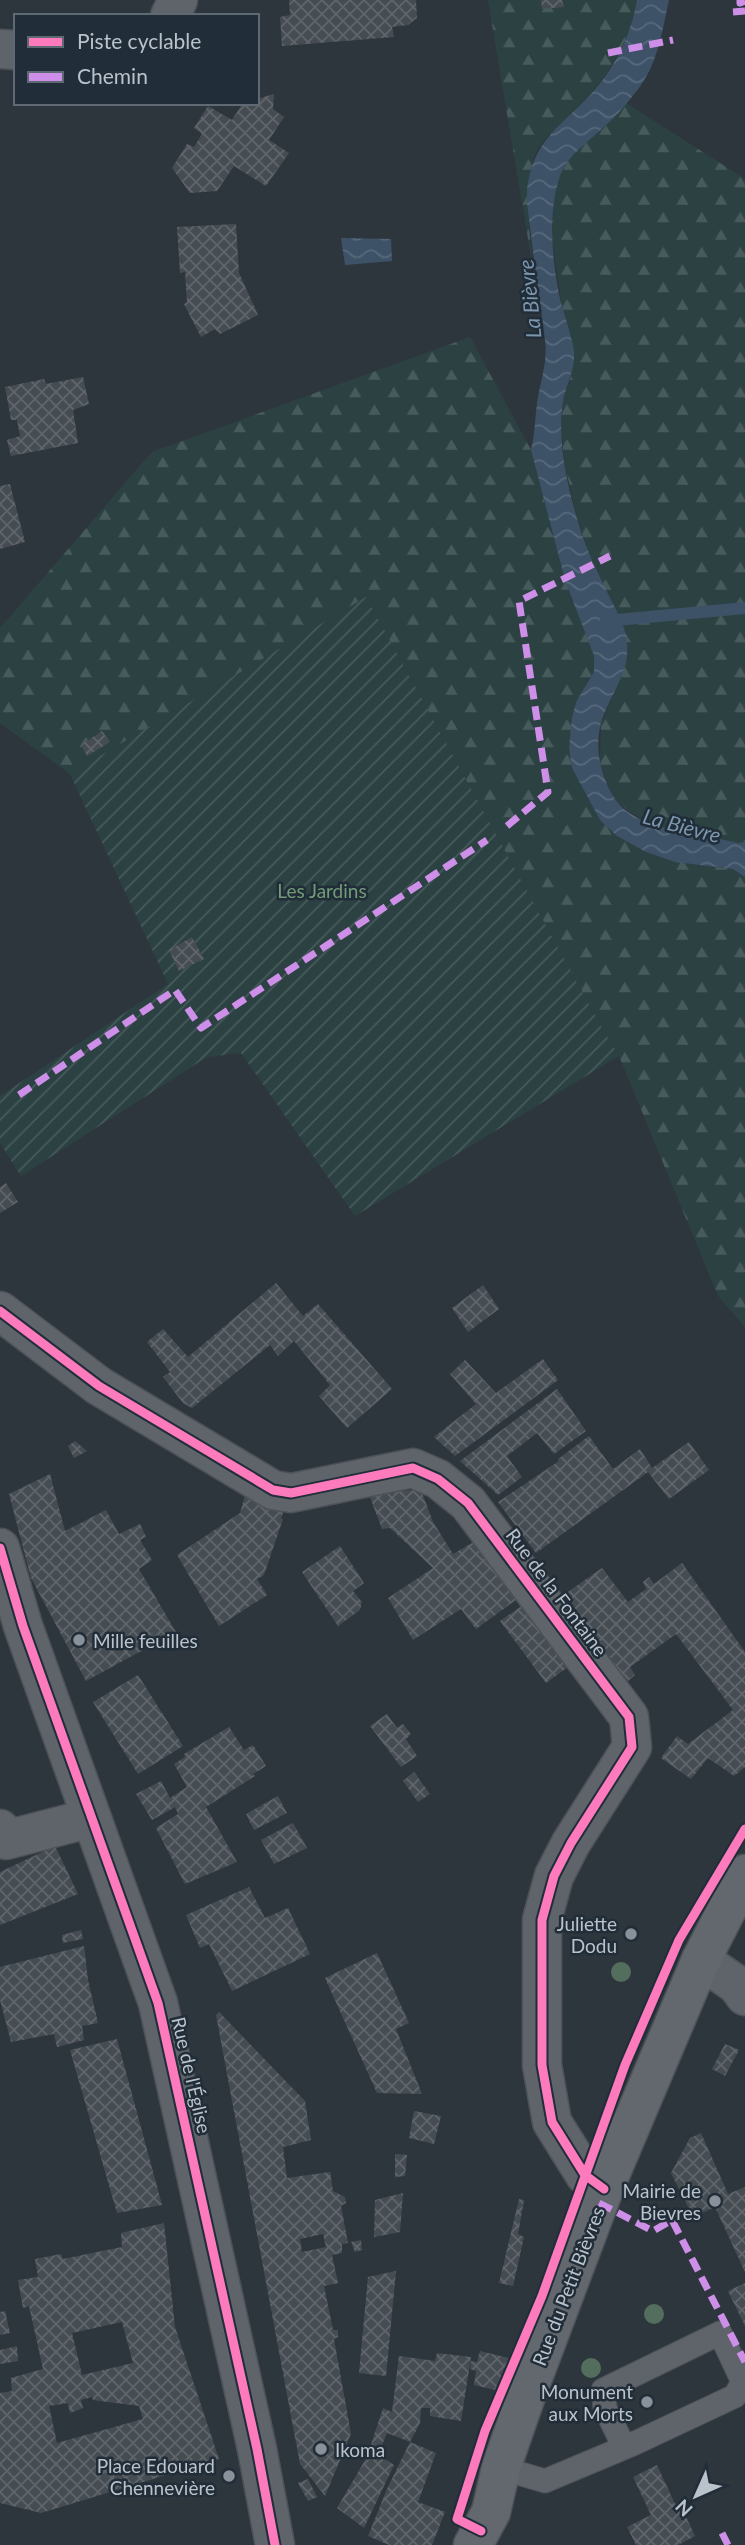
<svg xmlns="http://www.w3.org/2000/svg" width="745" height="2545" font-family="Lato,sans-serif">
	<defs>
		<pattern id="forest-firs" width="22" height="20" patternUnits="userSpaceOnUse" patternTransform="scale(1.75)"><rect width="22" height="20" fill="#2b4142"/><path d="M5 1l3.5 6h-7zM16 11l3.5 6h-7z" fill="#485b5c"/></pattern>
		<pattern id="garden-furrows" width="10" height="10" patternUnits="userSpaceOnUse" patternTransform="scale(1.75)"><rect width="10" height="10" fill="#2b4142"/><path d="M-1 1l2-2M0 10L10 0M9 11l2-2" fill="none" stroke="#485b5c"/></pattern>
		<pattern id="water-waves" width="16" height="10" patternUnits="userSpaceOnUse" patternTransform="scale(1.75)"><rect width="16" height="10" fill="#3d5267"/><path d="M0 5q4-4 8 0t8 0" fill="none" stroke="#57697c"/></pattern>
		<pattern id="building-cross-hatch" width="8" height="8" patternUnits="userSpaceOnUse" patternTransform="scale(1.75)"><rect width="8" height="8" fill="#464d52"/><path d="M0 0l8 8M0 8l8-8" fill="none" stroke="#5f656a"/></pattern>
	</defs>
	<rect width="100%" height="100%" fill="#2e363d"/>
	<path fill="url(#forest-firs)" d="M488 0H637C629 46 605 81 572 114 559 127 540 139 534 158 519 204 536 273 542 322Z
		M626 103 745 179V839L741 844 654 825 631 813 616 801 607 783 600 762 601 723 622 676 589 554 578 521 565 466 561 432 563 401 572 373 552 238 553 203 559 177 572 154 604 128Z
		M470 337 531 450 565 580 594 656V672L577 700 569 748 572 768 600 819 646 852 675 862 733 869 745 877V1327L718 1296 619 1056 603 1030 366 598 70 774 0 723V628L152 452Z"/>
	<path fill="url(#garden-furrows)" d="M366 597 603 1030 619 1056 355 1216 241 1053 207 1057 21 1176 0 1143V1096L168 984 70 774Z"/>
	<path fill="url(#water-waves)" d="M637 0H669C663 27 658 62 641 85 630 100 617 116 603 128 586 144 566 156 559 179 548 215 552 258 559 294 563 313 571 332 574 351 576 368 566 385 563 402 557 441 567 484 578 522 585 547 597 571 608 594 616 610 626 626 627 644 630 674 609 696 601 723 594 748 601 777 615 799 637 832 705 833 741 844L745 839V877L733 869 675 862 646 852 617 836 600 820 572 768 569 748 572 717 577 700 594 672V656L565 580 531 450C535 434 535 419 537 403 540 382 548 362 545 340 541 305 535 270 531 235 529 218 525 199 528 182 537 136 562 126 591 94 615 68 631 35 637 0Z
		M341 238 391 239 392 261 345 265Z"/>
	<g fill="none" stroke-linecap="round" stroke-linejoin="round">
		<path stroke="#3d5267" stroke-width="12" d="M606 621 745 608"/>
	</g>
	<path fill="url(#building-cross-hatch)" fill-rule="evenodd" d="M289 0H416L417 18 408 25 392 27 394 37 282 46 280 17 290 15Z
		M541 0H562L564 7 542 9Z
		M274 94 273 109 284 117 269 140 289 153 266 186 234 166 217 191 190 193 172 168 187 144 194 147 202 134 194 128 208 106 232 120 243 103H257V99Z
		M236 224 239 273 258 315 220 334 215 329 201 337 184 304 187 302 185 272 180 273 177 227Z
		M83 377 89 404 73 410 78 443 11 456 7 440 20 436 17 420H11L5 387 44 379 46 384Z
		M10 484 25 542 0 549V486Z
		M102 731 110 742 87 756 81 745Z
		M192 937 204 959 179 971 169 950Z
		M6 1183 18 1202 0 1213V1187Z
		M276 1283 303 1316 318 1304 392 1389 347 1428 319 1396 330 1385 294 1341 278 1356 270 1345 192 1408 183 1403 163 1377 170 1372 147 1342 163 1329 188 1357Z
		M483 1285 499 1309 468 1332 452 1308Z
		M543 1359 558 1380 455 1456 434 1437 476 1404 450 1374 465 1360 496 1393Z
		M557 1389 586 1431 554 1454 537 1433 507 1456 522 1477 498 1495 460 1461Z
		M589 1436 613 1469 640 1449 652 1468 689 1442 709 1470 669 1499 648 1472 536 1553 498 1502 559 1461 558 1459Z
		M75 1441 87 1451 74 1458 68 1446Z
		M50 1474 65 1531 106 1510 119 1534 140 1524 146 1537 140 1540 152 1560 139 1569 176 1632 86 1681 31 1578 9 1494Z
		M421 1490 433 1522 453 1554 482 1537 520 1597 476 1629 461 1609 413 1640 388 1598 433 1568 390 1528 382 1529 368 1492Z
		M246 1492 286 1506 281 1518 283 1519 264 1575 257 1579 267 1595 219 1626 177 1555 240 1513Z
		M340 1546 364 1583 353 1591 362 1602 360 1610 338 1626 302 1572Z
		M682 1563 745 1652V1767L734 1776 708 1758 691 1779 661 1758 677 1736 688 1744 733 1710 676 1634 630 1667 635 1675 627 1682 565 1594 602 1568 628 1602 646 1589 643 1582 649 1577 654 1584Z
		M530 1600 568 1667 546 1683 500 1621Z
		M138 1675 183 1746 138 1774 93 1702Z
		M387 1714 397 1728 403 1724 411 1734 406 1739 417 1756 401 1767 370 1726Z
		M229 1727 244 1750 253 1745 266 1766 253 1774 255 1776 206 1807 237 1862 185 1884 156 1828 178 1814 175 1807 152 1820 136 1794 161 1781 170 1798 187 1787 174 1764 185 1757 184 1754Z
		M414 1772 430 1794 418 1802 403 1781Z
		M278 1796 287 1813 254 1830 246 1814Z
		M293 1823 307 1848 274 1864 261 1840Z
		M55 1846 78 1894 0 1925V1872Z
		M249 1887 265 1918 288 1908 310 1954 232 1991 209 1944 200 1948 186 1915Z
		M81 1930 83 1939 63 1943 62 1935Z
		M84 1946 88 1980 98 2023 82 2026 84 2040 57 2047 54 2034 11 2042 0 2000V1967Z
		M377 1953 409 2023 396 2029 422 2094 377 2093 325 1978Z
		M219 2012 305 2101 311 2140 283 2147 287 2178 330 2172 333 2191 345 2197 346 2203 341 2206 348 2243 342 2244V2253L332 2255 338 2283 324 2286 333 2330H338V2337L334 2339 351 2434 325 2496 300 2464 216 2015ZM323 2234 326 2247 302 2252 300 2239Z
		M117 2039 162 2205 117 2213 70 2050Z
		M725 2044 739 2050 725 2076 712 2069Z
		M414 2111 441 2116 434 2144 409 2138Z
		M701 2133 728 2194 745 2187V2272L715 2207 693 2217 671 2173 690 2138Z
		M395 2154 407 2155 405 2176 395 2177Z
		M403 2193 400 2232 374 2237 375 2200Z
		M519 2199 524 2200 518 2234 524 2237 513 2286 499 2283Z
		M164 2223 175 2327 219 2459 41 2513 0 2503V2393L12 2391 11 2378 43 2369 29 2306 23 2308 18 2280 38 2277 35 2259 61 2254 63 2259 122 2247 121 2233ZM122 2322 133 2363 82 2375 72 2333ZM92 2397 93 2400 139 2406 143 2419 57 2443 49 2406 68 2403 70 2413 83 2408 81 2400Z
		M361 2240 362 2250 355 2252 351 2242Z
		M396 2271 386 2376 359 2373 368 2277Z
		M745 2283V2326L728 2291Z
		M5 2311 10 2333 0 2335V2312Z
		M17 2346 18 2361 0 2364V2350Z
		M480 2351 509 2358 495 2390 474 2385 476 2371 470 2369 471 2361 477 2362Z
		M437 2353 471 2357 461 2421 430 2416V2408H421L420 2423 410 2442 387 2433 378 2455 394 2465 364 2528 337 2508 367 2457 383 2408 392 2412 399 2356 435 2361Z
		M410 2442 436 2453 418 2502 445 2512 432 2545H389L368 2536 387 2489Z
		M657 2465 675 2504 679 2502 695 2536 678 2545H636L627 2527 651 2515 633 2477Z
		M308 2479 317 2497 308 2501 298 2483Z"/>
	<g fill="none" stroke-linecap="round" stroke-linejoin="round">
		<g stroke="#4d5257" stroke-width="25">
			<path id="lane" d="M501 2468 545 2481 633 2444 735 2396 743 2382 720 2333 603 2390 605 2408 624 2447"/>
		</g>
		<g stroke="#4d5257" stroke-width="41">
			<path id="street" d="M170 16 178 0
				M0 49 16 50
				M0 1311 99 1386 273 1490 291 1493 413 1468 438 1479 468 1503 629 1717 632 1747 571 1843 554 1876 542 1920V2065L552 2122 585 2175 604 2189
				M0 1548 23 1626 158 2003 257 2449 275 2545
				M0 1829 6 1840 91 1818
				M701 1960 737 1985 745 1996"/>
		</g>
		<g stroke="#4d5257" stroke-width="41">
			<path id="secondary" d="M473 2545 491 2512 501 2468 526 2396 604 2189 701 1960 745 1874"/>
		</g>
		<use href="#lane" stroke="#5e646a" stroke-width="23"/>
		<use href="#street" stroke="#5e646a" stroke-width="38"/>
		<use href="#secondary" stroke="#63686e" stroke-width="38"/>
		<path stroke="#ce8fe9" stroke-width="7" stroke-dasharray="14 7" stroke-linecap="butt" d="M740 0V3L745 1
			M733 12 745 11
			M608 53 673 40
			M507 826 548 792 519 601 610 556
			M19 1095 175 990 201 1028 487 840
			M599 2203 653 2231 672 2220 745 2362
			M722 2533 728 2545"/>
		<g stroke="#212d38" stroke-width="13">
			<path id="cycleway" d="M0 1311 99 1386 273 1490 291 1493 413 1468 438 1479 468 1503 629 1717 632 1747 571 1843 554 1876 542 1920V2065L552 2122 585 2175 604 2189
				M0 1548 23 1626 158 2003 257 2449 275 2545
				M481 2531 457 2519 485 2431 542 2296 625 2065 679 1940 745 1829"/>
		</g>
		<use href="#cycleway" stroke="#fd7abc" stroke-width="9"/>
	</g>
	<g fill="#536e5d">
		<circle cx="621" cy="1972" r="10"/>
		<circle cx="654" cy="2314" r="10"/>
		<circle cx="591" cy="2368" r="10"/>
	</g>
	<g fill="#89929a" stroke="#212d38" stroke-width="2.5">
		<circle cx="79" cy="1640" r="7"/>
		<circle cx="631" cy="1934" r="7"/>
		<circle cx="715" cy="2201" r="7"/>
		<circle cx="647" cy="2402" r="7"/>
		<circle cx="321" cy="2449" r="7"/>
		<circle cx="229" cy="2476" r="7"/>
	</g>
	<g text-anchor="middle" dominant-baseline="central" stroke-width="5" stroke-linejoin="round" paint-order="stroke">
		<g font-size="19" fill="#729c77" stroke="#212d38">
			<text x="322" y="890">Les Jardins</text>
		</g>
		<g font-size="19" fill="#bac3cc" stroke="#212d38">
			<text transform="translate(557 1592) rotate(53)">Rue de la Fontaine</text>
			<text transform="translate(192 2075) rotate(77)">Rue de l'Église</text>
			<text transform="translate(568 2286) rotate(-69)">Rue du Petit Bièvres</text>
		</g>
		<g font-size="19" fill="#bac3cc" stroke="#212d38" text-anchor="end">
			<text x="93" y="1640" text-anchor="start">Mille feuilles</text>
			<text x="617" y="1923">Juliette<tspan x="617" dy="22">Dodu</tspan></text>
			<text x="701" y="2190">Mairie de<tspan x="701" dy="22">Bievres</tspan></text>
			<text x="633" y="2391">Monument<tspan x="633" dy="22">aux Morts</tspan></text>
			<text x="335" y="2449" text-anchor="start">Ikoma</text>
			<text x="215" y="2465">Place Edouard<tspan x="215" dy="22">Chennevière</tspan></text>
		</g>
		<g font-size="21" font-style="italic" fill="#7b96ad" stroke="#212d38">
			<text transform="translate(529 299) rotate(-96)">La Bièvre</text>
			<text transform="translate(682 825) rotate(15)">La Bièvre</text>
		</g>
	</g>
	<rect x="14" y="14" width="245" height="91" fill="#212d38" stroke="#5e6973" stroke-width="2"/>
	<rect x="28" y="37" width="35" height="10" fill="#fd7abc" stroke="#5e6973" stroke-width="2"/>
	<text x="77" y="49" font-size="21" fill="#bac3cc">Piste cyclable</text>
	<rect x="28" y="72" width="35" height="10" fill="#ce8fe9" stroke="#5e6973" stroke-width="2"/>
	<text x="77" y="84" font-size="21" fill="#bac3cc">Chemin</text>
	<g transform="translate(696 2496) rotate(225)" stroke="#212d38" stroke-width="5" paint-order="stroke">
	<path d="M0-5L12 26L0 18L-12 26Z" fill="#bac3cc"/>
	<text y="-10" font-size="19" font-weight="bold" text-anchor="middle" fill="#bac3cc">N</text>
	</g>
</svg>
